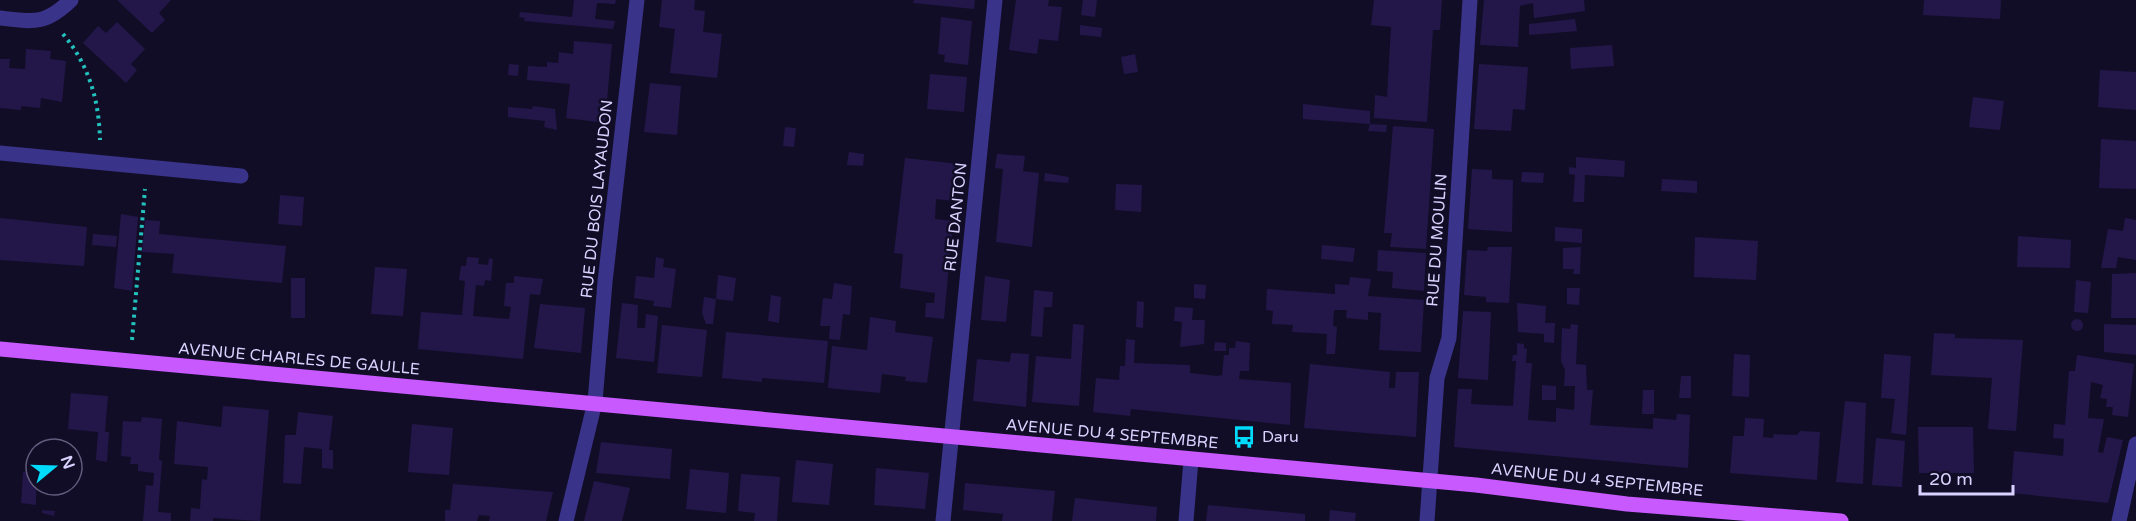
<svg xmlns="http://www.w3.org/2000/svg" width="2136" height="521" font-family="'Varela Round',sans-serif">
	<rect width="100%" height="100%" fill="#120d27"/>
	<path fill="#231749" d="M117 0H171L159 13 165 20 152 33Z
		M574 0H616L615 4 597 3 595 19 615 21 613 29 524 21 525 18 519 17 520 12 572 17Z
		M662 0H695L694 10 705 11 703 32 722 34 717 78 670 73 675 29 659 27Z
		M914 0H975L974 9 913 3Z
		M1016 0H1049L1048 6 1062 7 1058 41 1039 39 1037 54 1009 50Z
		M1083 0H1097L1095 17 1081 15Z
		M1374 0H1442L1440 30H1433L1427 122 1374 118 1375 95 1387 97 1391 27 1371 25Z
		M1484 0H1584L1585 11 1534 18 1533 3 1520 6 1518 47 1480 45Z
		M1924 0H2001L2000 19 1923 15Z
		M941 17 972 21 968 65 944 62 945 55 938 54Z
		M1575 19 1577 31 1529 35V24Z
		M117 22 145 49 131 64 137 70 126 83 83 43 98 26 106 33Z
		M1080 25 1102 28 1101 37 1080 35Z
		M574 41 612 44 605 123 566 118 570 84 527 80 528 66 547 67V62L558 63 559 52 573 54Z
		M1612 45 1614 66 1571 69 1570 48Z
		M26 49 51 51 50 59 66 61 62 102 41 98 40 108 21 106V110L0 108V59H10L9 68 25 69Z
		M1135 54 1138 72 1124 74 1121 57Z
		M509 64 519 65 518 76 508 75Z
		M1479 64 1528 67 1525 110 1513 109 1511 131 1474 129Z
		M2100 70 2136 72V110L2098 107Z
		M930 74 967 77 964 112 927 109Z
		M650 83 681 86 677 135 644 132Z
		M1973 97 2004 101 2000 130 1969 127Z
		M1303 104 1370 111V124L1303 119Z
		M533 106 555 109 557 130 544 127 545 121 508 117V107L532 109Z
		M1370 124 1387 125 1386 132 1368 131Z
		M1393 126 1434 129 1426 249 1390 247 1392 233H1384Z
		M785 127 796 128 794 147 783 146Z
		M2101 139 2136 141V189L2099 188Z
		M849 152 864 154 863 166 847 165Z
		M997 154 1025 156 1023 171 1039 173 1032 247 996 242 1003 169 995 168Z
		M1576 157 1625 161 1624 177 1585 175 1584 202H1573L1575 175 1569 174V167L1576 168Z
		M905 158 959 164 955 201 936 199 935 219 953 221 944 319 925 317 926 303H934L935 293 900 288 903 254 894 253Z
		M1472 169 1492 170V179L1513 180 1512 232 1468 229Z
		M1522 172 1544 173 1543 183 1521 182Z
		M1045 173 1069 177 1068 183 1044 181Z
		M1662 179 1697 181V193L1661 191Z
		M1116 184 1142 185 1141 212 1115 210Z
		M280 195 304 197 302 226 278 224Z
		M121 214 138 217 132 291 114 288Z
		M0 218 87 227 84 266 0 260Z
		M2125 218 2136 220V260L2118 257 2116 268H2101L2108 229 2123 231Z
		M145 220 160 221 159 234 286 246 282 283 172 273 174 254 142 252Z
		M1555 227 1582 229V243L1555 241Z
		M93 234 117 236 116 247 92 245Z
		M2018 236 2071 240 2070 268 2017 267Z
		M1695 237 1758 241 1756 280 1694 277Z
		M1322 245 1355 248 1353 262 1321 259Z
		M1488 247H1512L1509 303 1486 302V297L1464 295 1467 250 1487 251Z
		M1581 247 1580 274H1573L1574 269H1563V248Z
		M1378 250 1426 253 1424 291 1392 288 1393 272 1377 271Z
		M467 257 479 258 478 264 488 265 489 258 493 259 491 281 485 280 484 286 476 285 473 316 509 319 511 307 504 306 506 283H514V276L543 279 540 295 530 294 523 359 418 349 421 312 462 315 465 281 459 280 461 266H466Z
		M656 257 664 259 663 267 676 269 671 308 653 306 654 301 634 298 636 276 654 278Z
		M375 267 407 269 403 316 371 314Z
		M2136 273V318H2111L2112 274Z
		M718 275 736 278 733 301 716 299 713 324H706L702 313 704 297 716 299Z
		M985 276 1010 280 1006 322 981 320Z
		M1350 277 1371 279 1368 296 1424 300 1421 352 1379 350 1381 313 1368 312V320L1346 318 1347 310H1334L1333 326 1337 327 1335 354H1326L1327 334 1292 332 1293 325 1272 324 1273 311 1266 310 1267 289 1335 294V284L1349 285Z
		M291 278H305V318H291Z
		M2076 280 2091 282 2088 313 2074 312Z
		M834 283 852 286 850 315 843 314 840 340 829 339 830 326H820L823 298 832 299Z
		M1194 284 1206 285 1205 299 1194 298Z
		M1567 288H1580L1579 305 1567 304Z
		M1034 290 1053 292 1052 307H1044L1042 337 1031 336Z
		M771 295 781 297 779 323 768 321Z
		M1137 301 1144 302 1143 328 1136 327Z
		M622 303 638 305 637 328H645L646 314 658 316 654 362 616 358Z
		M1517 303 1546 306 1545 323H1555L1554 343 1544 342V334L1518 332Z
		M540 304 585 308 581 353 534 348Z
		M1175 307 1193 308 1192 320H1205L1204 344 1180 347 1182 322 1174 321Z
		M1463 311 1491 312 1488 380 1458 378Z
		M870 317 896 321 895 332 933 337 927 383 905 381 906 377 882 374 880 393 828 388 832 346 867 350Z
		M2071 325a6 6 0 1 1 12 0a6 6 0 1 1-12 0Z
		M1073 324 1084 325 1079 406 1032 402 1036 356 1071 359Z
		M1571 324 1578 325 1576 364 1586 365 1587 390H1593L1590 425 1653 429V418L1676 420 1677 414 1690 415 1688 468 1454 447 1458 389H1472L1471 404 1513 406 1516 361H1512L1513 355H1517V343L1524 344V348L1527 349 1526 363H1532L1528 420 1556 422V408L1574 410 1575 386H1564L1565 369 1561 362 1562 328 1570 329Z
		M2104 324 2136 325V355L2104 352Z
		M662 325 707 330 702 377 657 373Z
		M726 332 828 341 824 383 762 378V382L722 378Z
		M1934 333 1955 334V338L2023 340 2016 431 1988 429 1992 378 1931 375Z
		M1126 339 1135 340 1134 363 1190 365V373L1217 376 1222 375 1224 355H1229V348H1235L1236 341 1250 343 1249 371H1240L1239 379 1291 383 1290 425 1131 409 1130 416 1093 412 1096 378 1119 380 1120 366H1125Z
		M1215 342 1226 343V351H1214Z
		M1011 353 1029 354 1026 407 973 401 977 359 1010 362Z
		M1734 354 1750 355 1749 397 1732 396Z
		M1884 354 1911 356 1906 435 1891 433 1895 399 1881 398Z
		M2077 355 2134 364 2128 417 2112 415 2113 407H2106L2107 399 2100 398 2103 385 2091 382 2088 418 2104 419 2098 452 2103 453 2107 437 2123 440 2108 503 2011 493 2014 451 2063 456 2064 439 2053 438 2054 424 2065 425 2069 371H2075Z
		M1310 364 1390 372 1389 388H1395L1396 372H1419L1416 437 1304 428Z
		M1681 376H1691V398H1679Z
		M1542 385 1556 386V400H1542Z
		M1643 390H1654V414H1642Z
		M71 393 108 396 105 432H109L107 462 96 460 98 432 68 429Z
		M1845 401 1866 403 1863 484 1836 482Z
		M223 406 269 410 260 521 213 518V521H190L191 508 200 509 202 479 207 480 208 467 174 464 177 421 221 427Z
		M298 412 333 416 329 450H333V469L322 468V449L304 447 301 484 283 483 285 435H296Z
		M142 417 162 419 159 460 162 461 158 512 171 513V521H143L146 485 153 486 154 473 138 471V464H130L131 457 121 456 123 421 141 422Z
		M1745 418 1764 419 1763 437 1773 438 1774 434 1797 435 1800 431 1820 432 1817 480 1730 473 1733 436H1744Z
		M412 424 453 428 449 475 408 472Z
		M1918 427H1973L1974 473H1919Z
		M1876 438 1905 441 1902 487 1872 485Z
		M54 442 70 444V449H54Z
		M601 442 672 449 670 479 596 473Z
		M796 460 833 464 829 505 792 502Z
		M876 468 929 473 925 509 874 505Z
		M690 469 729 473 726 513 686 509Z
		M23 472H36V505L21 503Z
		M741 474 780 477 777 521H754L755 513 738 511Z
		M594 481 630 488 622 521H584Z
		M965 483 1055 491 1052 521H1002L1003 514 963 510Z
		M453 484 553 492 546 521H489L490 516 479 515 477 521H445V510H450Z
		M1075 498 1157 507 1156 521H1072Z
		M1208 505 1305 514V521H1206Z
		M42 510 55 511 54 516 42 513Z
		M1330 510 1356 513 1355 521H1329Z"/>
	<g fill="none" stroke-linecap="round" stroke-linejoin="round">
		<path stroke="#23c2be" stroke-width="4" stroke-dasharray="3 4.5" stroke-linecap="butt" d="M63 34C89 65 99 100 100 140
			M132 340 145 189"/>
		<path stroke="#3a338a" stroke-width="15" d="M0 153 241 176"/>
		<path stroke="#3a338a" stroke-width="15" d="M0 18C34 22 45 25 71 0
			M566 521 595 402 605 282 637 0
			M943 521 995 0
			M1186 521 1191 460
			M1427 521 1437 378 1449 338 1470 0
			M2119 521 2136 444"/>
		<path stroke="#c759ff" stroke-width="15" d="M0 349 1476 485 1627 504 1841 521"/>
	</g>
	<defs>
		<g id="bus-bare" transform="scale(1.8)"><path d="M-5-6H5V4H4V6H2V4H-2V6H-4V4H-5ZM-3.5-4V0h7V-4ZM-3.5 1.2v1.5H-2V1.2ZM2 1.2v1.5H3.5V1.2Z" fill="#00dbfd" stroke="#120d27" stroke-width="2.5" paint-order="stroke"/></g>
	</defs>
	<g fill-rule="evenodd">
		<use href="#bus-bare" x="1244" y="437"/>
	</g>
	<g text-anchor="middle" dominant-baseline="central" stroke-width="5" stroke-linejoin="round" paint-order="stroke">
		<g font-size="16" fill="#d9d2ff" stroke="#120d27">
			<text transform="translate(597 199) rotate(-84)">RUE DU BOIS LAYAUDON</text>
			<text transform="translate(956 217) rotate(-84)">RUE DANTON</text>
			<text transform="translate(1437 240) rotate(-86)">RUE DU MOULIN</text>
			<text transform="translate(299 359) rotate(5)">AVENUE CHARLES DE GAULLE</text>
			<text transform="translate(1112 434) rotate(5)">AVENUE DU 4 SEPTEMBRE</text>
			<text transform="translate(1597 480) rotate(6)">AVENUE DU 4 SEPTEMBRE</text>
		</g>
		<g font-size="16" fill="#d9d2ff" stroke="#120d27" text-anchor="start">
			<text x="1262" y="437">Daru</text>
		</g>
	</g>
	<g transform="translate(54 467) rotate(71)"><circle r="28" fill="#120d27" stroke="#625c7d" stroke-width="1.5"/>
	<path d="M0-4.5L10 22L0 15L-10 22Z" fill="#00dbfd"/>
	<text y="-9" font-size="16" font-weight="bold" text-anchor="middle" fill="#d9d2ff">N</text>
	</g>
	<path d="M1920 485v9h93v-9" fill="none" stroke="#d9d2ff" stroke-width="3"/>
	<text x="1929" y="485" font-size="18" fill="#d9d2ff" stroke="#120d27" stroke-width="4.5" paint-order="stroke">20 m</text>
</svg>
